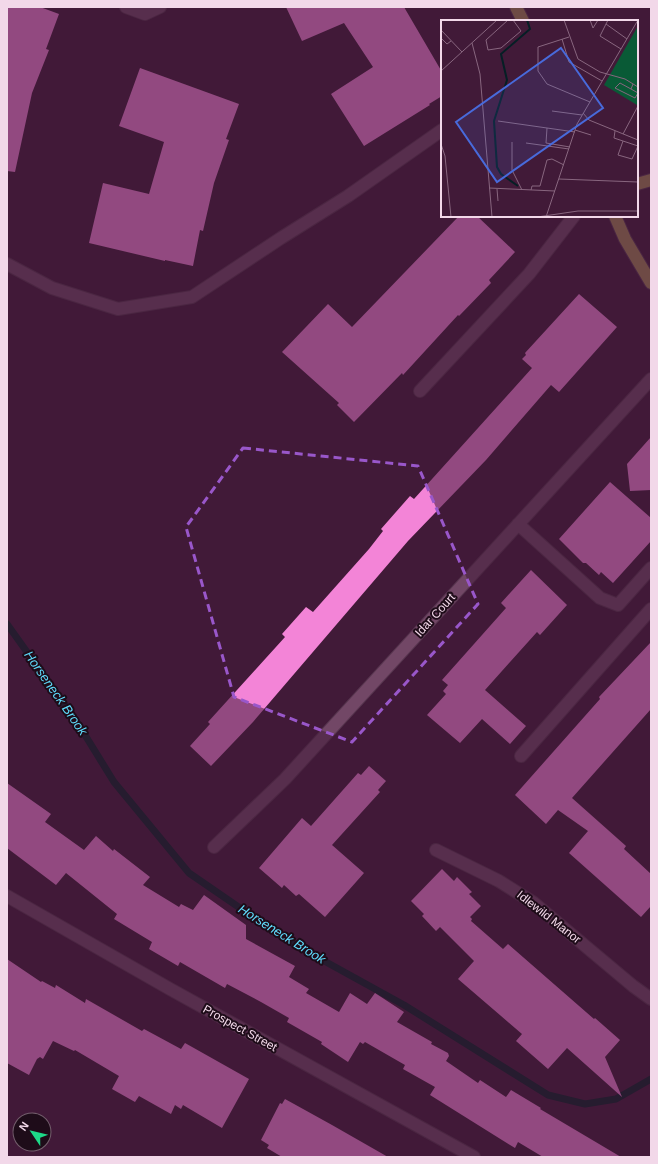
<svg xmlns="http://www.w3.org/2000/svg" width="658" height="1164" font-family="Helvetica,sans-serif">
	<rect width="100%" height="100%" fill="#411a38"/>
	<g fill="none" stroke-linecap="round" stroke-linejoin="round">
		<path stroke="#051f25" stroke-width="7" d="M7 624 77 722 114 782 189 873 288 941 404 1005 548 1095 585 1104 616 1099 651 1079"/>
	</g>
	<path fill="#f384d7" d="M7 7H40L59 14 46 49 49 50 32 93 15 172 7 171Z
		M286 7H404L442 72V96L429 104 430 105 364 146 331 94 373 67 344 23 302 41Z
		M140 68 239 104 226 139 229 140 214 183 203 231 200 230 193 266 165 260V261L89 243 103 183 149 194 164 142 119 126Z
		M459 216H477L515 252 489 280 491 283 459 316 458 315 403 375 402 373 354 422 337 405 339 403 282 352 328 304 352 327Z
		M579 294 617 327 559 392 551 385 486 460 408 541 253 722 211 766 190 746 210 724 208 722 285 637 282 634 306 607 313 612 369 549 383 531 381 529 410 496 414 499 532 368 522 359 526 355 525 353Z
		M651 437V490L630 491 627 464Z
		M610 482 651 518V541L613 583 601 572 599 575 586 563H583L559 539Z
		M531 570 567 605 540 635 537 632 485 690 526 726 510 744 482 719 460 743 427 715 446 694 443 691 448 685 442 680 506 608 501 603Z
		M651 642V709L572 798 626 846 624 849 651 874V906L641 917 569 853 588 831 558 810 546 824 515 795 600 699 599 697Z
		M369 766 386 781 378 790 380 792 332 845 364 873 325 917 299 894 296 896 284 885 282 888 259 868 302 818 311 826 358 773 361 775Z
		M7 783 51 814 45 822 84 850 96 836 113 851 114 849 150 877 143 885 179 907 181 904 193 910 204 895 246 925V939L295 966 289 977 309 989 306 993 339 1012 350 993 367 1004 375 993 404 1012 397 1022 432 1042 431 1044 448 1053 449 1056 446 1061 478 1083 480 1080 506 1097 511 1090 541 1108 540 1109 621 1157H543L518 1142 515 1148 430 1095 435 1087 403 1069 405 1065 365 1042 363 1044 360 1042 348 1062 321 1044 322 1042 287 1022 289 1018 261 1002 227 984 225 988 180 962 178 966 149 949 152 942 114 919 117 914 66 873 56 885 7 848Z
		M442 869 454 881 457 877 472 892 469 894 481 906 470 917 472 919 471 921 503 949 508 944 594 1019 595 1018 620 1040 605 1057 622 1097 567 1048 548 1069 516 1041 522 1034 458 979 474 961 440 927 436 931 422 916 424 914 411 901Z
		M7 959 41 982 42 981 55 988 56 985 85 1003 86 999 142 1031 144 1029 181 1049 185 1043 249 1079 222 1128 183 1105 181 1109 175 1105 171 1114 139 1096 135 1102 112 1089 119 1076 75 1050 74 1051 53 1041 43 1059 40 1057 37 1059 29 1075 7 1063Z
		M285 1099 332 1125 388 1157H282L267 1148 269 1145 261 1140 280 1103 282 1104Z"/>
	<g fill="none" stroke-linecap="round" stroke-linejoin="round">
		<g stroke="#57364f" stroke-width="14">
			<path id="minor" d="M126 7 145 14 160 7
				M7 264 52 288 118 309 192 297 281 238 348 196 442 130
				M420 391 529 274 574 216
				M518 524 600 598 618 605 651 568
				M521 756 651 609
				M214 847 285 779 651 379
				M436 850 499 881 534 903 633 986 651 999
				M7 896 170 989 474 1157"/>
		</g>
		<g stroke="#57364f" stroke-width="14">
			<path id="major" d="M516 7 523 21
				M637 184 651 180
				M615 216 625 239 651 283"/>
		</g>
		<use href="#minor" stroke="#724766" stroke-width="12"/>
		<use href="#major" stroke="#a48656" stroke-width="12"/>
	</g>
	<path d="M0 0H658V1164H0ZM243 448 418 466 478 604 352 742 234 697 186 527Z" fill="#411a38" fill-opacity=".55" fill-rule="evenodd"/>
	<path fill="none" stroke="#9957ca" stroke-width="3" stroke-dasharray="8 5" stroke-linejoin="round" d="M243 448 418 466 478 604 352 742 234 697 186 527Z"/>
	<g text-anchor="middle" dominant-baseline="central" stroke-width="4" stroke-linejoin="round" paint-order="stroke">
		<g font-size="12" fill="#f2d8e9" stroke="#1e0c19">
			<text transform="translate(435 615) rotate(-48)">Idar Court</text>
			<text transform="translate(549 917) rotate(38)">Idlewild Manor</text>
			<text transform="translate(240 1028) rotate(29)">Prospect Street</text>
		</g>
		<g font-size="13" font-style="italic" fill="#5fdcfc" stroke="#1e0c19">
			<text transform="translate(56 693) rotate(55)">Horseneck Brook</text>
			<text transform="translate(282 934) rotate(32)">Horseneck Brook</text>
		</g>
	</g>
	<g transform="translate(441 20)">
		<rect width="197" height="197" fill="#411a38"/>
		<path d="M197 6V83L196 85 163 65Z" fill="#095a36"/>
		<path fill="none" stroke="#051f25" stroke-width="2" d="M77 166 60 154 56 147 53 101 66 60 60 34 89 9 86 0"/>
		<path fill="none" stroke="#88667f" stroke-width="1" d="M67 0 45 20 47 30 60 28 80 11 72 0M123 0 137 39 159 52 184 59 197 67M149 0 152 8 157 0M167 0 159 16 180 29M165 4 186 19M0 10 21 32M128 17 97 27V51L106 64 149 82M0 18 6 24 10 21M121 19 128 42 161 61M31 23 39 54 51 197M0 51 56 0M190 69 197 73 194 78 174 68 179 63 190 69 192 64M111 91 141 95M142 93 148 100 197 120M57 101 134 112M106 108 105 123 129 127M134 110 150 115M174 111 173 118 182 121 177 135 191 139 197 126M182 114 197 86M182 121 197 126M71 122V150L81 170M85 123 128 129M0 124 4 136 10 197M118 159 197 162M48 168 114 171M56 169 57 181M90 170 91 166H99L106 140 111 139 123 145M96 197 137 191H197M105 197 136 104 197 0"/>
		<path fill="#486adb" fill-opacity="0.15" stroke="#486adb" stroke-width="2" d="M120 28 162 88 56 162 15 102Z"/>
		<rect width="197" height="197" fill="none" stroke="#f2d8e9" stroke-width="2"/>
	</g>
	<rect width="658" height="1164" fill="none" stroke="#f2d8e9" stroke-width="16"/>
	<g transform="translate(32 1132) rotate(305)"><circle r="19" fill="#1e0c19" stroke="#735e6c"/>
	<path d="M0-3L7 15L0 10L-7 15Z" fill="#1dd988"/>
	<text y="-6" font-size="11" font-weight="bold" text-anchor="middle" fill="#f2d8e9">N</text>
	</g>
</svg>
